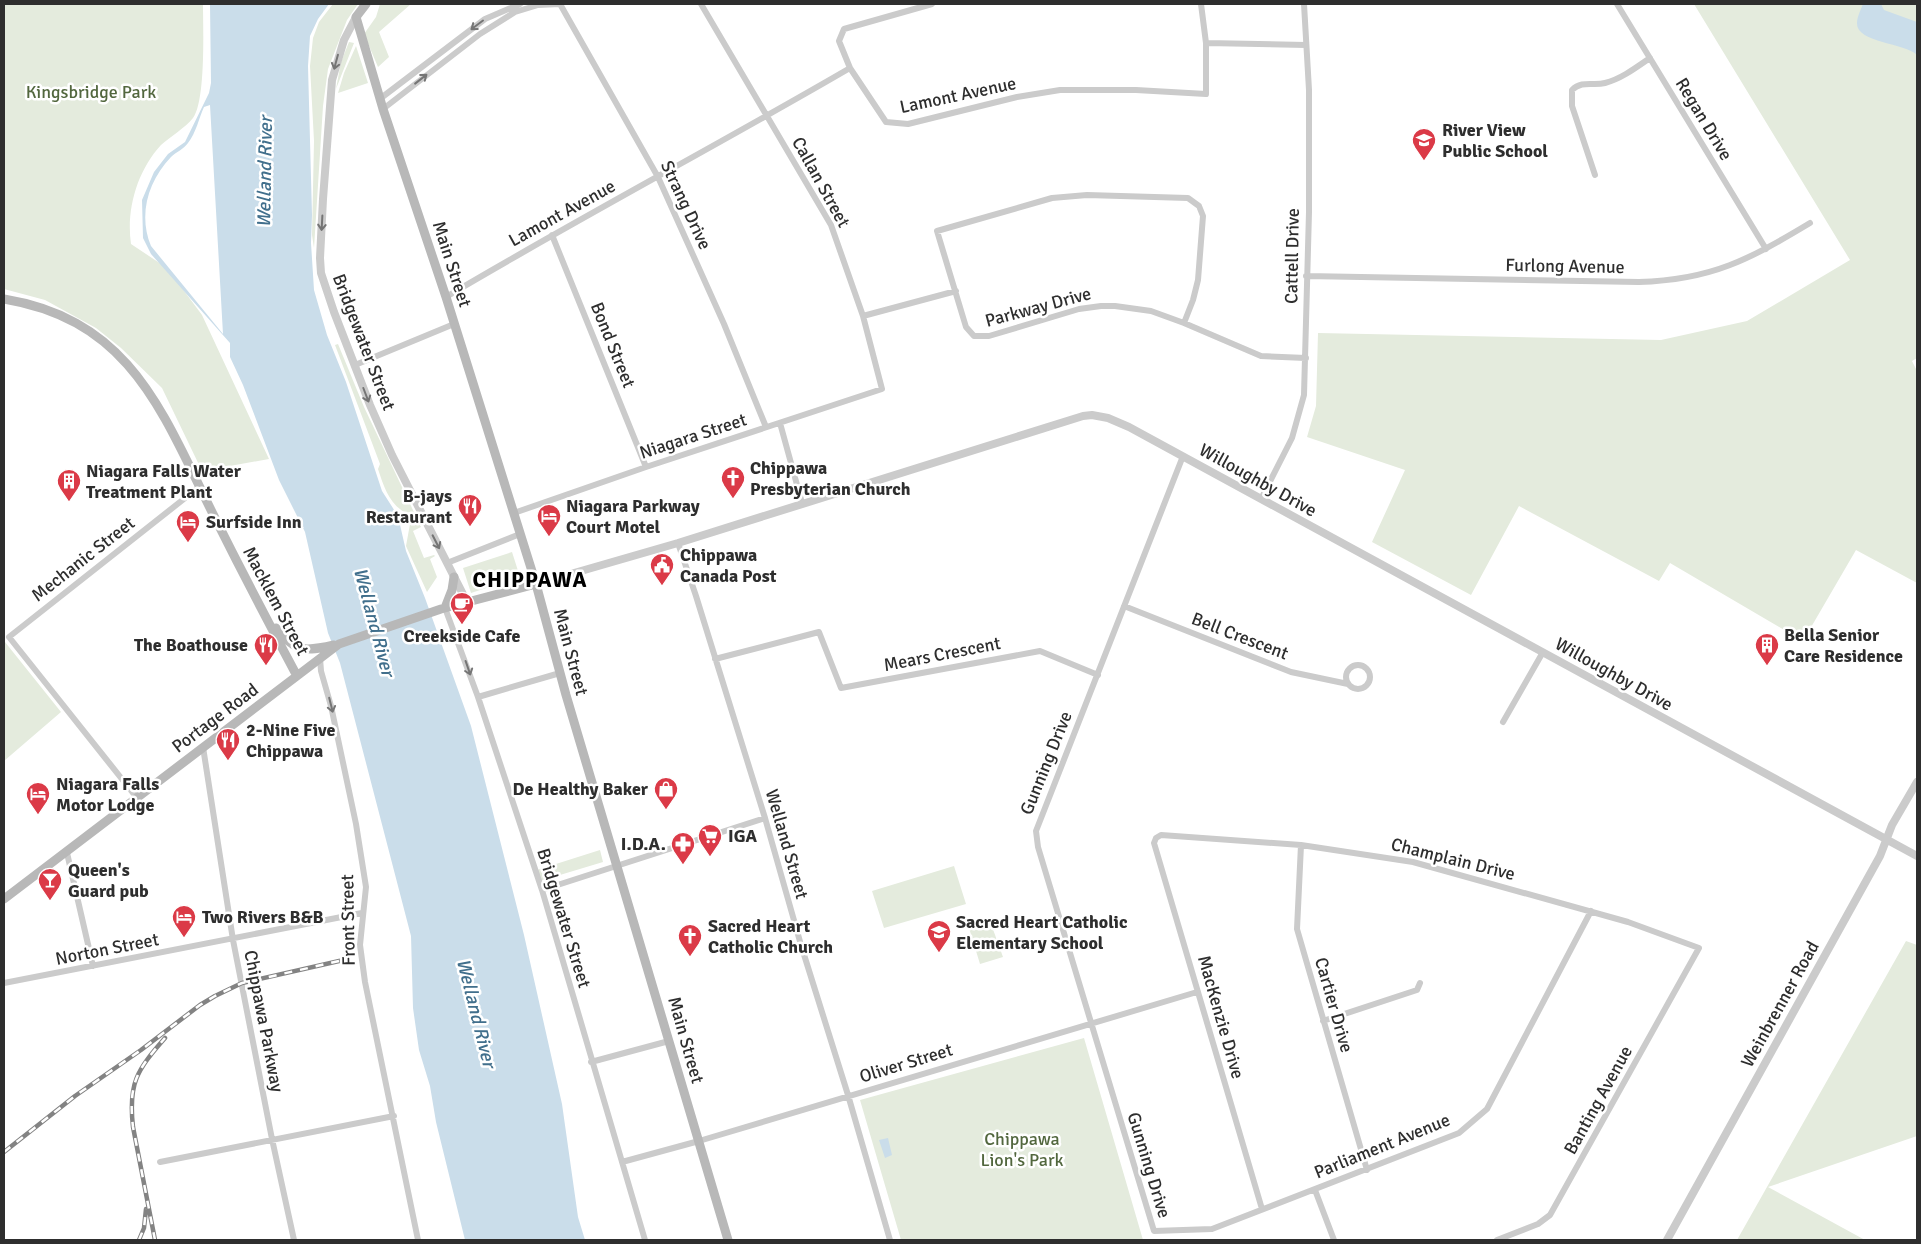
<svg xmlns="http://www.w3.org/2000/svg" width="1921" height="1244" font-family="Signika,sans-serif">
	<rect width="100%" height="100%" fill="#fff"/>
	<path fill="#e4ebdd" d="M4 4H203C203 27 206 100 193 118 185 128 171 136 161 145 137 171 126 210 131 244L167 268 202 315 269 459 202 471 162 388 121 348 96 328 45 300 4 289Z
		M333 4H358L347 20 328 69 323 106 314 248 312 235 314 141 310 66 313 38 319 22Z
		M380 4H411L379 32 389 57 378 67 364 34 376 17Z
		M1694 4H1917V358L1912 361 1917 371V583L1856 550 1803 641 1670 563 1659 581 1519 506 1471 595 1372 542 1405 470 1307 437 1316 406 1318 333 1661 340 1747 321 1850 260Z
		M349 42 354 43 336 89 341 62Z
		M356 46 368 83 338 93 344 73Z
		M338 344 364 407 421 527 413 531 424 558 434 555 435 556 430 559 437 577 427 592 406 546 410 524 406 513C389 504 384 487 378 469L380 464 335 345Z
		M512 552 520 577 471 593 463 568Z
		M5 642 61 712 4 761V643Z
		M600 850 603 862 540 881 537 870Z
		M954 866 966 904 884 928 872 891Z
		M990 921 1003 957 980 964 969 928Z
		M1906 941 1917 945V1136L1768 1187 1865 1240H1737Z
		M1084 1038 1143 1240H901L860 1100Z"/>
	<path fill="#caddea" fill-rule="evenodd" d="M210 4H329L318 19 310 36 308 66 312 215 311 243 314 290 327 335 346 382 382 491 398 516 406 551 425 598 471 726 524 935 562 1104 578 1217 585 1240H465L436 1122 430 1086 419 1050 413 1008 411 936 340 663 328 633 305 532 279 480 243 385 230 357V343L151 254 143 238 142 200 154 172 168 154 185 142 209 93 211 83ZM210 105 223 334 151 246C138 215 148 181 171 157 176 152 184 149 188 143 196 133 199 118 204 107Z
		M1863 4H1881L1884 10 1917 22V55C1905 43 1856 43 1857 23 1857 17 1861 9 1863 4Z
		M888 1138 892 1155 885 1158 879 1140Z"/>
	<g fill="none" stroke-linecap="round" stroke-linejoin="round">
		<path stroke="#cbcbcb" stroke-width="6" d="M560 4 658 177 724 324 766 427
			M932 4 844 29 839 41 850 68 886 122 908 124 1017 97 1060 90H1136L1206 94V43L1201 4
			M1617 4 1766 249
			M1206 43 1306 45
			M381 98 485 19 520 4
			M383 109 480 34 515 12 538 5 560 4
			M1595 175 1572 106V90C1582 80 1593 86 1605 83 1621 79 1637 67 1650 58
			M552 235 646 467
			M1306 276 1639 282C1712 280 1750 259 1810 223
			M446 297C579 218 716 146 850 68
			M863 316 956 291
			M1184 323 1193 300 1198 280 1203 216 1199 206 1188 198 1087 195 1052 198 937 231 966 327 974 336H989L1079 309 1101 306H1115L1151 311 1184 323 1261 356 1306 358
			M355 365 454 324
			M780 423 802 503
			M1183 456 1036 831 1038 847 1154 1231 1212 1229 1459 1133 1487 1109 1591 911
			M1261 499 1292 438 1304 395 1309 212V90L1304 4
			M514 513 646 467 882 389 863 316 831 225 701 4
			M678 543 696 596 765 818 801 945 848 1095 890 1240
			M447 563 520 534
			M1124 606 1291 672 1348 684
			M445 608 478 697 542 890 645 1240
			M320 658 321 671 331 706 356 824 366 887 360 945 365 982 418 1240
			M715 659 819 632 841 688 1040 651 1098 675
			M1346 677a12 12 0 1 1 24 0a12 12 0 1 1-24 0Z
			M478 697 560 673
			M1503 722 1543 652
			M203 747 233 940 272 1139 294 1240
			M137 798 9 637 199 487
			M1301 845 1297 929 1367 1170
			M67 853 93 966
			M542 890 765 818
			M4 983 362 913
			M1323 1021 1417 990 1420 983
			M591 1062 669 1041
			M160 1162 394 1116
			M622 1162 699 1141 1197 992
			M1315 1190 1334 1240
			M1262 1209 1154 843 1156 838 1161 835 1301 845 1413 862 1628 922 1699 948 1550 1215 1538 1224 1497 1240"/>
		<path stroke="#cbcbcb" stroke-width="8" d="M356 17 344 40 332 80 323 199 320 258 321 273 334 312 370 405 392 455 467 602
			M536 584 678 543 1083 416 1092 415 1108 418 1129 427 1917 856
			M1667 1240 1880 856 1892 825 1917 782"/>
		<path stroke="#b8b8b8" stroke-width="9" d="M366 4 356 17 383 109 446 297 536 584 566 695 728 1240
			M4 299C131 320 162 412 213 514 240 568 268 622 297 676
			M445 608 452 590 454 577
			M276 628C295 652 304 652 334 645
			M4 899 339 644 441 609 536 584"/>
		<g stroke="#838383" stroke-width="4.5">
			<path id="rail" d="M4 1152 75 1096 141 1050 200 1005 215 996 242 983 348 959
				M139 1240 144 1228 146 1209
				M155 1240 133 1127C128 1083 137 1070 165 1038"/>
		</g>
		<use href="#rail" stroke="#fff" stroke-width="2.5" stroke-dasharray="8" stroke-linecap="butt"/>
	</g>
	<defs><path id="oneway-shaft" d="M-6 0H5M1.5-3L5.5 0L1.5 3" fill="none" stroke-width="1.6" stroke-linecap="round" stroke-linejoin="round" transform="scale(1.25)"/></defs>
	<g stroke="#757575">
		<use href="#oneway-shaft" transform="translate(477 25) rotate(143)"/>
		<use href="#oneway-shaft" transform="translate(336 62) rotate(105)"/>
		<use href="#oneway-shaft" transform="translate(421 79) rotate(-38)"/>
		<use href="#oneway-shaft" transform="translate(322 223) rotate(93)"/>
		<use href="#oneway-shaft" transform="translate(366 395) rotate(69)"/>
		<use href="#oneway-shaft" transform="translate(436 542) rotate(63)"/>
		<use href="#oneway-shaft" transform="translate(468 668) rotate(71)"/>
		<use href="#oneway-shaft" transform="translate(331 705) rotate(76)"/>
	</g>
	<defs>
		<g id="school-pin" transform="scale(1.25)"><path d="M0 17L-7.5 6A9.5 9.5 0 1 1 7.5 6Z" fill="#db3a47" stroke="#fff"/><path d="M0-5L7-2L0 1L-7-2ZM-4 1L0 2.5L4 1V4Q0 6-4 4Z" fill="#fff"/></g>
		<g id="church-pin" transform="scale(1.25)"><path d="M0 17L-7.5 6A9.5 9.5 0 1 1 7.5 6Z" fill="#db3a47" stroke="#fff"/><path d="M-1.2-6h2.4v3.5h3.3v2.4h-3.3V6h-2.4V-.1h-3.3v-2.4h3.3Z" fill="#fff"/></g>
		<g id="building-pin" transform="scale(1.25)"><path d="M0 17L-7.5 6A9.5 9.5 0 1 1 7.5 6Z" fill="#db3a47" stroke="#fff"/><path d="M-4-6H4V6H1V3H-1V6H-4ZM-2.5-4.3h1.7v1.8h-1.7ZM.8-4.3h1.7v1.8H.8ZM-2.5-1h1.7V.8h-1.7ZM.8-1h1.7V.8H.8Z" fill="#fff"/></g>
		<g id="restaurant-pin" transform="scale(1.25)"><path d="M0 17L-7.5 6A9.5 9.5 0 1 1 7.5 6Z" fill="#db3a47" stroke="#fff"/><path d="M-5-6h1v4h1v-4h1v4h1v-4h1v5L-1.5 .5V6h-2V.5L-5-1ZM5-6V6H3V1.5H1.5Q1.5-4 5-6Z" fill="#fff"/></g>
		<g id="hotel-pin" transform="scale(1.25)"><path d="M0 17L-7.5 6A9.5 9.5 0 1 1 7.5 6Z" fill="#db3a47" stroke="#fff"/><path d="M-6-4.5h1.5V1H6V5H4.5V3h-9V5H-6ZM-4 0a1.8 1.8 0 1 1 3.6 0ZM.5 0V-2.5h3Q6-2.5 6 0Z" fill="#fff"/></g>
		<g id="civic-pin" transform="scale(1.25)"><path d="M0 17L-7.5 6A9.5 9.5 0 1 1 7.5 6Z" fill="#db3a47" stroke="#fff"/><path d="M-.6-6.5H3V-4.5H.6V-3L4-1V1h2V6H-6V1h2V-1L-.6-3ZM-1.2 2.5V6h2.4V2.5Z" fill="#fff"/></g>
		<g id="cafe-pin" transform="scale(1.25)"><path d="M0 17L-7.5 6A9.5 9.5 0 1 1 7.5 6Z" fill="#db3a47" stroke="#fff"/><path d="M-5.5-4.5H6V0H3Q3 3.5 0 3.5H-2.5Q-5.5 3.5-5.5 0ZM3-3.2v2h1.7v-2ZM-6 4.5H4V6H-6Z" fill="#fff"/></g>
		<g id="shop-pin" transform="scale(1.25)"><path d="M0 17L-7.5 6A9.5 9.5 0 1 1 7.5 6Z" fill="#db3a47" stroke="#fff"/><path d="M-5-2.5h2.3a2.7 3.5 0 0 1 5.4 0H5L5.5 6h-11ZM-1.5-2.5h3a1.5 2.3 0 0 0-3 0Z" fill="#fff"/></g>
		<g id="supermarket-pin" transform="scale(1.25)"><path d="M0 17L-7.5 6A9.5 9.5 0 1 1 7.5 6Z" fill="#db3a47" stroke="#fff"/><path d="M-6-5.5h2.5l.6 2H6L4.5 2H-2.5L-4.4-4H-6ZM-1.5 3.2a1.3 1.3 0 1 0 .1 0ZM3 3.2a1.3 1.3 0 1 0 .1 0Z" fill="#fff"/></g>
		<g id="pharmacy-pin" transform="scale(1.25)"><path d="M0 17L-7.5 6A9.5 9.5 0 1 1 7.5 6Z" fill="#db3a47" stroke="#fff"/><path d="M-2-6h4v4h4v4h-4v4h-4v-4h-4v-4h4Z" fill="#fff"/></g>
		<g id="bar-pin" transform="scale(1.25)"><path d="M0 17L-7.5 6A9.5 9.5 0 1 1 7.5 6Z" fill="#db3a47" stroke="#fff"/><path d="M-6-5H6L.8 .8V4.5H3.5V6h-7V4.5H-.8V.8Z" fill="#fff"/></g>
	</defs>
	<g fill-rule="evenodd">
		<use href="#school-pin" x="1424" y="140"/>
		<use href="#church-pin" x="733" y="478"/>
		<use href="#building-pin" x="69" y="481"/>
		<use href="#restaurant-pin" x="470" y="506"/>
		<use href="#hotel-pin" x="549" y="516"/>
		<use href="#hotel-pin" x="188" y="522"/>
		<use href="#civic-pin" x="662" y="565"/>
		<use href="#cafe-pin" x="462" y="604"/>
		<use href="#restaurant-pin" x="266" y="645"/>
		<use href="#building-pin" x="1767" y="645"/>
		<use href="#restaurant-pin" x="228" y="740"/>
		<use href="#shop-pin" x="666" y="789"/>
		<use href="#hotel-pin" x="38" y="794"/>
		<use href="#supermarket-pin" x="710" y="836"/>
		<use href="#pharmacy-pin" x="683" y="844"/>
		<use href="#bar-pin" x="50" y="880"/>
		<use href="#hotel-pin" x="184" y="917"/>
		<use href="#school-pin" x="939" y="932"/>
		<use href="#church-pin" x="690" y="936"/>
	</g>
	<g text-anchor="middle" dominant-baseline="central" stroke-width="5" stroke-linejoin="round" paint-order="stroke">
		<g font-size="18" fill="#52673e" stroke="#fff">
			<text x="91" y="92">Kingsbridge Park</text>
			<text x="1022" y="1139">Chippawa<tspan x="1022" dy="21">Lion's Park</tspan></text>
		</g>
		<g font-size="18" fill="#2e2e2e" stroke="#fff">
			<text transform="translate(958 95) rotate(-12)">Lamont Avenue</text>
			<text transform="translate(1704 119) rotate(59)">Regan Drive</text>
			<text transform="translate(821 182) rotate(61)">Callan Street</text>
			<text transform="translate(686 205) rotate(65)">Strang Drive</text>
			<text transform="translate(562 213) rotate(-29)">Lamont Avenue</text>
			<text transform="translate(1292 256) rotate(-89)">Cattell Drive</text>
			<text transform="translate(452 264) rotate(72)">Main Street</text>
			<text transform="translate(1565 266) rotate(1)">Furlong Avenue</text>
			<text transform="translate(1038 307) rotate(-15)">Parkway Drive</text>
			<text transform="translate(364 342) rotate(69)">Bridgewater Street</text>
			<text transform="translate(613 345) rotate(68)">Bond Street</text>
			<text transform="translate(693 436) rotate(-18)">Niagara Street</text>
			<text transform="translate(1258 480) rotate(29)">Willoughby Drive</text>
			<text transform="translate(83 559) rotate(-38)">Mechanic Street</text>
			<text transform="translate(276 601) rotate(62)">Macklem Street</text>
			<text transform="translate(1240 636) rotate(21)">Bell Crescent</text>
			<text transform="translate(571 652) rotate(75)">Main Street</text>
			<text transform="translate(942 654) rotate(-11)">Mears Crescent</text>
			<text transform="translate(1614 674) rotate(29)">Willoughby Drive</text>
			<text transform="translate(215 718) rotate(-37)">Portage Road</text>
			<text transform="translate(1046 763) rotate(-68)">Gunning Drive</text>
			<text transform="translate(787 844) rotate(74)">Welland Street</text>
			<text transform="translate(1453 859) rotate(14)">Champlain Drive</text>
			<text transform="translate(564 918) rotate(73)">Bridgewater Street</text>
			<text transform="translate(348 920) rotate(-91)">Front Street</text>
			<text transform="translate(107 949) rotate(-11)">Norton Street</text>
			<text transform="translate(1780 1004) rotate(-61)">Weinbrenner Road</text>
			<text transform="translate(1334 1005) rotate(74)">Cartier Drive</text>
			<text transform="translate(1221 1017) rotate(74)">MacKenzie Drive</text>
			<text transform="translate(264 1021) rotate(79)">Chippawa Parkway</text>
			<text transform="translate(686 1040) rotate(74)">Main Street</text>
			<text transform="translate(906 1063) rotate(-17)">Oliver Street</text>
			<text transform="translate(1598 1100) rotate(-61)">Banting Avenue</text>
			<text transform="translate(1382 1146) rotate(-22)">Parliament Avenue</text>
			<text transform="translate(1149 1165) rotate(73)">Gunning Drive</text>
		</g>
		<g font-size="18" font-weight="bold" fill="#2e2e2e" stroke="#fff" text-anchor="start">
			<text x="1442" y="130">River View<tspan x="1442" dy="21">Public School</tspan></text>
			<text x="750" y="468">Chippawa<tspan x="750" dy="21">Presbyterian Church</tspan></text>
			<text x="86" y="471">Niagara Falls Water<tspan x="86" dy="21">Treatment Plant</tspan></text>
			<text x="452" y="496" text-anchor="end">B-jays<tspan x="452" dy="21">Restaurant</tspan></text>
			<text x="566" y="506">Niagara Parkway<tspan x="566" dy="21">Court Motel</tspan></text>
			<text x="206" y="522">Surfside Inn</text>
			<text x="680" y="555">Chippawa<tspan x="680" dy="21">Canada Post</tspan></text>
			<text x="1784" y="635">Bella Senior<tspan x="1784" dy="21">Care Residence</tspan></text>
			<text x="462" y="636" text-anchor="middle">Creekside Cafe</text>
			<text x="248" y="645" text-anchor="end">The Boathouse</text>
			<text x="246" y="730">2-Nine Five<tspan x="246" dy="21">Chippawa</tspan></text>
			<text x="56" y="784">Niagara Falls<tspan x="56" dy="21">Motor Lodge</tspan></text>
			<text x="648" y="789" text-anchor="end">De Healthy Baker</text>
			<text x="728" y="836">IGA</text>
			<text x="666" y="844" text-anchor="end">I.D.A.</text>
			<text x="68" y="870">Queen's<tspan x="68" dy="21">Guard pub</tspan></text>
			<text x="202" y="917">Two Rivers B&amp;B</text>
			<text x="956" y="922">Sacred Heart Catholic<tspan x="956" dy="21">Elementary School</tspan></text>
			<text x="708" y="926">Sacred Heart<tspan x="708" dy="21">Catholic Church</tspan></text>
		</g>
		<g font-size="19" font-style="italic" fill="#416f8c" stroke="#fff">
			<text transform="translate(265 172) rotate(-89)">Welland River</text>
			<text transform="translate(374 622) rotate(75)">Welland River</text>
			<text transform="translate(476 1013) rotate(76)">Welland River</text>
		</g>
		<g font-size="22" font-weight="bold" letter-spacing="1" fill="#000" stroke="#fff">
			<text x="530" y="579">CHIPPAWA</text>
		</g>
	</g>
	<rect width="1921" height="1244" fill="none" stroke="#2e2e2e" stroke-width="10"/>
</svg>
